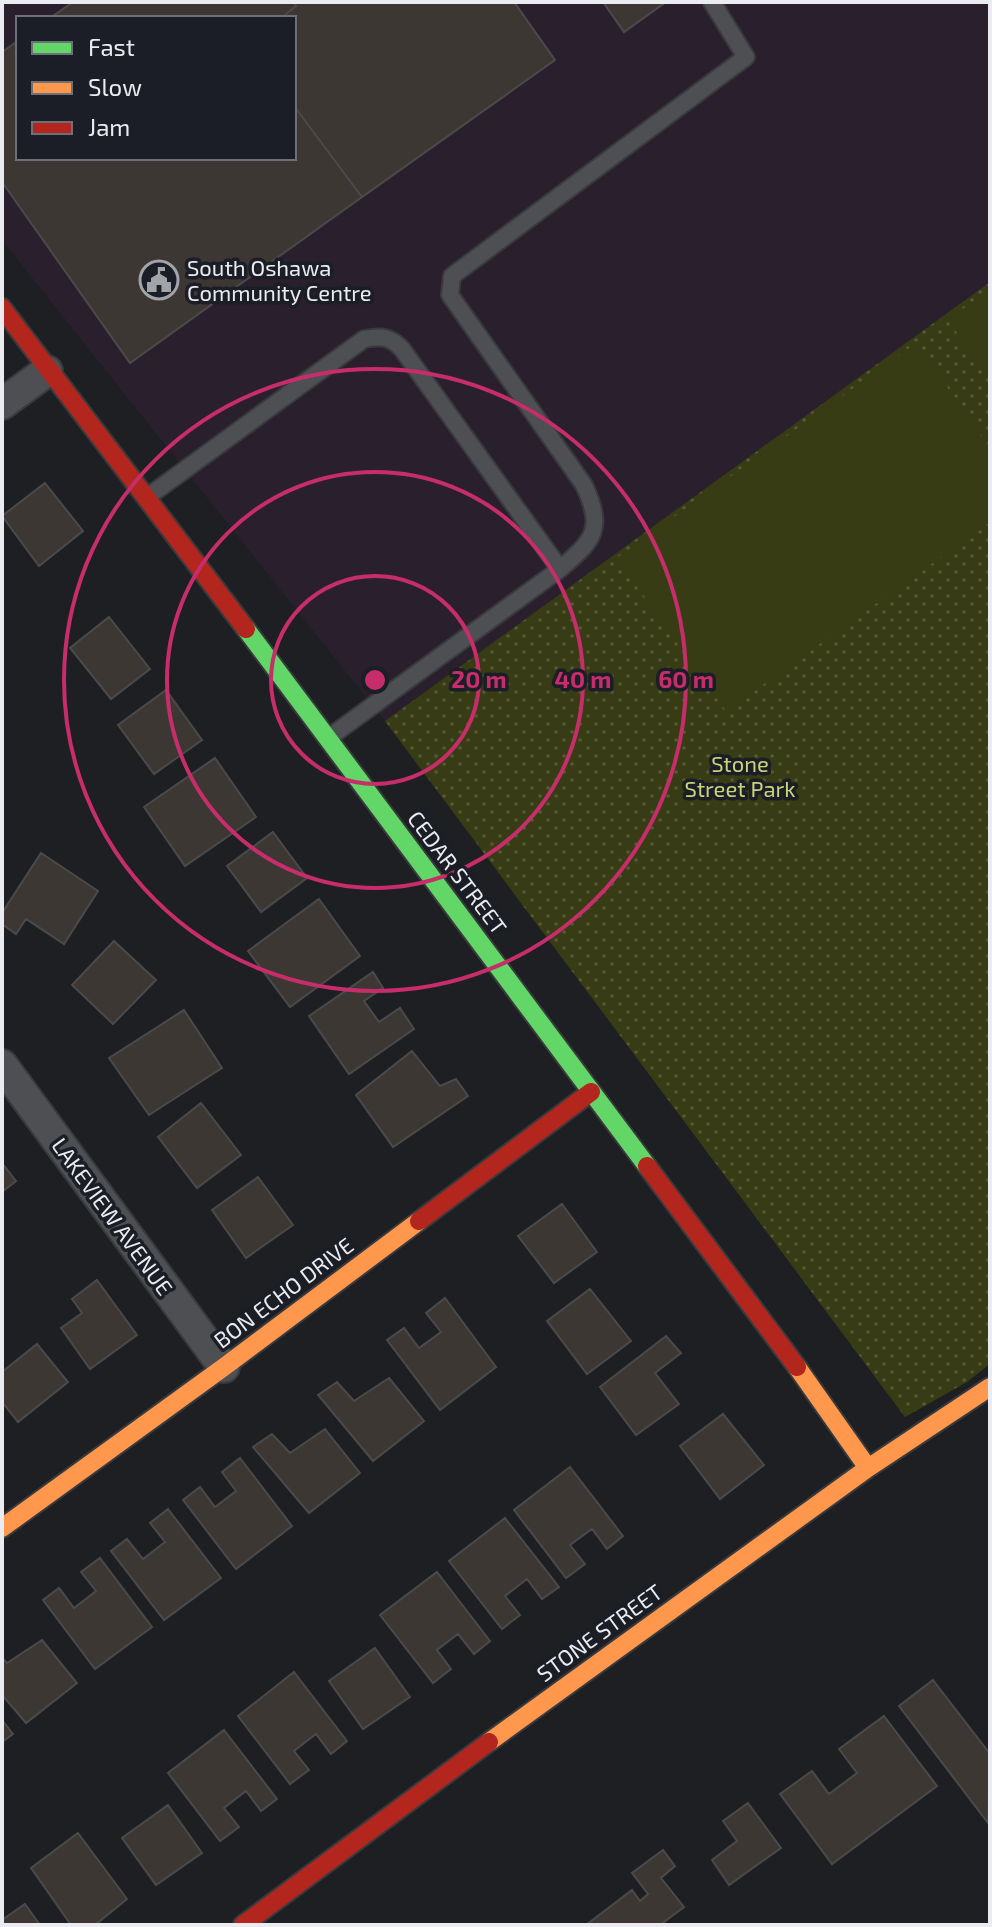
<svg xmlns="http://www.w3.org/2000/svg" width="992" height="1927" font-family="'Exo 2',sans-serif">
	<defs>
		<pattern id="park-dots" width="8" height="8" patternUnits="userSpaceOnUse" patternTransform="scale(2)"><rect width="8" height="8" fill="#383c14"/><path d="M2 2h.1M6 6h.1" fill="none" stroke="#555837" stroke-width="1.8" stroke-linecap="round"/></pattern>
	</defs>
	<rect width="100%" height="100%" fill="#1e1f23"/>
	<path fill="#2a202d" fill-rule="evenodd" d="M2 2H990V282L385 721 2 240ZM18 18H294V158H18Z"/>
	<path fill="url(#park-dots)" d="M990 282V1364L967 1382 905 1417 385 721Z"/>
	<path fill="#383c14" d="M990 289V380L948 320Z
		M916 343 990 448V522L726 711 617 558Z"/>
	<path fill="#3c3733" stroke="#4b4a4b" stroke-width="2" d="M73 2H293L296 6 281 18H50Z
		M293 2H514L555 60 362 197 294 106V18H281L296 6Z
		M603 2H666L624 32Z
		M18 41V158H294V106L362 197 130 363 2 182V52Z
		M45 483 83 531 39 566 2 516Z
		M109 617 150 669 111 699 70 648Z
		M166 690 202 740 154 774 118 725Z
		M215 758 256 817 185 866 144 807Z
		M273 832 307 878 261 912 227 866Z
		M41 853 98 891 64 944 26 919 16 934 2 924V913Z
		M319 899 360 956 290 1007 248 951Z
		M114 941 156 980 113 1024 72 985Z
		M373 972 383 988 364 1001 379 1022 400 1008 414 1029 349 1074 309 1016Z
		M184 1010 222 1068 149 1115 109 1058Z
		M412 1051 440 1086 456 1079 468 1096 393 1147 356 1095Z
		M201 1103 241 1155 197 1188 158 1137Z
		M2 1163 16 1181 2 1192Z
		M258 1177 293 1225 246 1258 212 1210Z
		M562 1204 597 1252 554 1283 518 1236Z
		M97 1280 137 1335 90 1369 61 1328 82 1313 72 1299Z
		M590 1289 631 1341 587 1374 547 1321Z
		M445 1298 496 1367 440 1410 387 1340 404 1328 419 1348 441 1332 426 1313Z
		M666 1336 681 1353 655 1373 679 1404 636 1435 600 1387Z
		M37 1344 68 1382 18 1422 2 1402V1372Z
		M389 1378 424 1421 373 1461 318 1395 337 1382 354 1401Z
		M723 1414 764 1465 720 1499 680 1446Z
		M325 1429 360 1473 309 1513 253 1447 272 1434 290 1453Z
		M240 1458 292 1526 236 1569 183 1500 200 1487 215 1507 236 1491 222 1472Z
		M570 1467 623 1536 607 1549 592 1529 570 1545 585 1564 566 1578 514 1510Z
		M168 1509 221 1578 164 1620 111 1551 127 1539 143 1559 165 1542 150 1523Z
		M505 1518 559 1587 542 1599 527 1579 505 1596 520 1615 502 1629 449 1561Z
		M100 1558 152 1627 95 1669 43 1600 59 1588 74 1608 96 1591 81 1572Z
		M437 1572 490 1641 474 1654 458 1634 437 1650 451 1669 433 1683 380 1615Z
		M42 1640 77 1683 26 1723 2 1695V1658L7 1663Z
		M375 1648 410 1697 363 1729 329 1681Z
		M294 1672 347 1741 331 1754 316 1734 294 1751 309 1770 290 1784 238 1716Z
		M933 1680 990 1754 988 1823 899 1706Z
		M884 1716 937 1786 832 1864 780 1794 812 1771 829 1794 857 1773 839 1749Z
		M2 1720 13 1734 2 1742Z
		M224 1730 277 1799 261 1811 246 1791 224 1808 239 1827 220 1841 168 1773Z
		M748 1803 781 1848 729 1885 712 1860 737 1841 723 1821Z
		M168 1805 202 1853 156 1885 122 1838Z
		M78 1833 127 1899 95 1925H71L31 1868Z
		M663 1850 675 1866 661 1878 684 1907 660 1925H586L632 1890 640 1901 648 1894 632 1873Z
		M25 1904 40 1925H2V1920Z"/>
	<g fill="none" stroke-linecap="round" stroke-linejoin="round">
		<g stroke="#393a3d" stroke-width="20">
			<path id="lane" d="M146 498 364 339C381 336 390 336 402 349L560 569
				M331 736 560 569C595 539 604 529 584 485L450 295 452 276 746 57 712 2"/>
		</g>
		<g stroke="#393a3d" stroke-width="34">
			<path id="street" d="M2 404 47 371
				M2 1065 224 1367"/>
		</g>
		<g stroke="#393a3d" stroke-width="22">
			<path id="fast" d="M246 629 647 1166"/>
		</g>
		<g stroke="#393a3d" stroke-width="22">
			<path id="slow" d="M797 1367 868 1468
				M2 1528 224 1367 419 1221
				M489 1742 868 1468 990 1387"/>
		</g>
		<g stroke="#393a3d" stroke-width="22">
			<path id="jam" d="M2 308 246 629
				M647 1166 797 1367
				M419 1221 591 1092
				M243 1925 489 1742"/>
		</g>
		<use href="#lane" stroke="#4e4f53" stroke-width="16"/>
		<use href="#street" stroke="#4e4f53" stroke-width="30"/>
		<use href="#fast" stroke="#63d668" stroke-width="18"/>
		<use href="#slow" stroke="#ff974d" stroke-width="18"/>
		<use href="#jam" stroke="#b3261e" stroke-width="18"/>
	</g>
	<g fill="none" stroke="#c62d6a" stroke-width="4">
		<circle cx="375" cy="680" r="104"/>
		<circle cx="375" cy="680" r="208"/>
		<circle cx="375" cy="680" r="311"/>
	</g>
	<defs>
		<g id="civic-ring" transform="scale(2)"><circle r="9.5" fill="#1b1e26" stroke="#a3a4a9" stroke-width="1.5"/><path d="M-.6-6.5H3V-4.5H.6V-3L4-1V1h2V6H-6V1h2V-1L-.6-3ZM-1.2 2.5V6h2.4V2.5Z" fill="#a3a4a9"/></g>
	</defs>
	<g fill-rule="evenodd">
		<use href="#civic-ring" x="159" y="280"/>
	</g>
	<g text-anchor="middle" dominant-baseline="central" stroke-width="7" stroke-linejoin="round" paint-order="stroke">
		<g font-size="22" fill="#eaecf1" stroke="#1b1e26" text-anchor="start">
			<text x="187" y="267">South Oshawa<tspan x="187" dy="25">Community Centre</tspan></text>
		</g>
		<g font-size="22" fill="#c9d378" stroke="#1b1e26">
			<text x="740" y="763">Stone<tspan x="740" dy="25">Street Park</tspan></text>
		</g>
		<g font-size="22" fill="#eaecf1" stroke="#1b1e26">
			<text transform="translate(458 872) rotate(53)">CEDAR STREET</text>
			<text transform="translate(113 1216) rotate(54)">LAKEVIEW AVENUE</text>
			<text transform="translate(283 1292) rotate(-37)">BON ECHO DRIVE</text>
			<text transform="translate(599 1632) rotate(-36)">STONE STREET</text>
		</g>
	</g>
	<circle cx="375" cy="680" r="12" fill="#c62d6a" stroke="#1b1e26" stroke-width="4"/>
	<g font-size="24" text-anchor="middle" font-weight="bold" fill="#c62d6a" stroke="#1b1e26" stroke-width="7" stroke-linejoin="round" paint-order="stroke">
		<text x="479" y="688">20 m</text>
		<text x="583" y="688">40 m</text>
		<text x="686" y="688">60 m</text>
	</g>
	<rect width="992" height="1927" fill="none" stroke="#eaecf1" stroke-width="8"/>
	<rect x="16" y="16" width="280" height="144" fill="#1b1e26" stroke="#6e7077" stroke-width="2"/>
	<rect x="32" y="42" width="40" height="12" fill="#63d668" stroke="#6e7077" stroke-width="2"/>
	<text x="88" y="56" font-size="24" fill="#eaecf1">Fast</text>
	<rect x="32" y="82" width="40" height="12" fill="#ff974d" stroke="#6e7077" stroke-width="2"/>
	<text x="88" y="96" font-size="24" fill="#eaecf1">Slow</text>
	<rect x="32" y="122" width="40" height="12" fill="#b3261e" stroke="#6e7077" stroke-width="2"/>
	<text x="88" y="136" font-size="24" fill="#eaecf1">Jam</text>
</svg>
